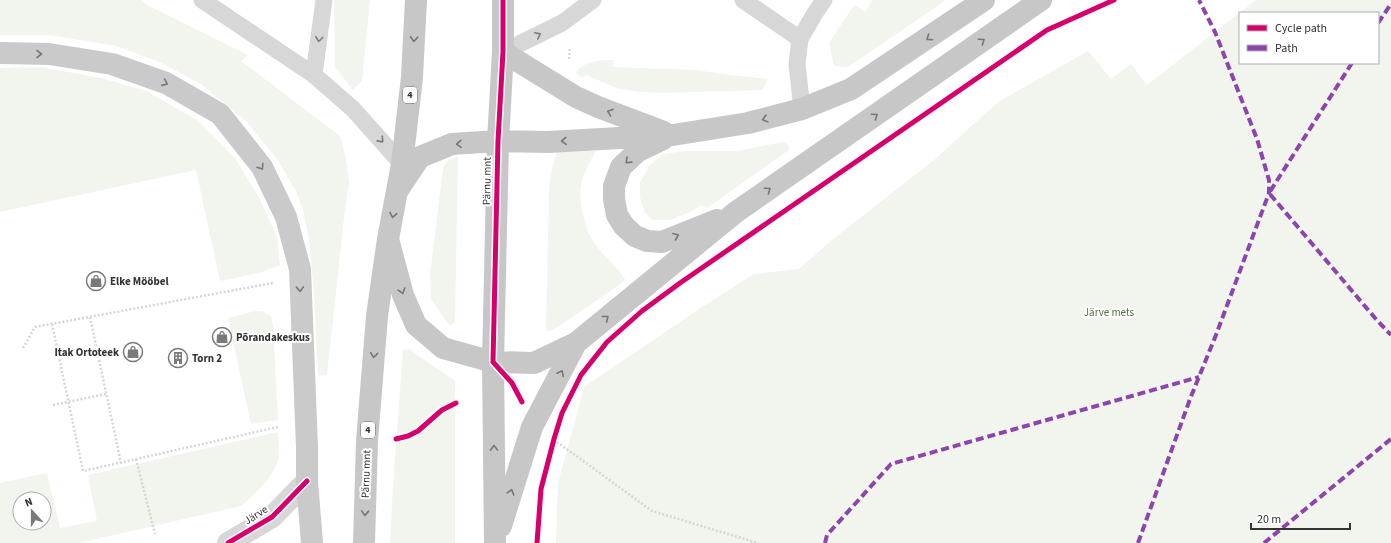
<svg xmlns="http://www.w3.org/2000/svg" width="1391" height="543" font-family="'Source Sans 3',sans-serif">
	<rect width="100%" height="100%" fill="#fff"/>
	<path fill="#f1f5ed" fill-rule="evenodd" d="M0 0H142L145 4 248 55 241 61 340 136 346 159 349 183 344 218 327 375 318 376 314 293 309 240 304 213 296 191 277 159 246 121 201 84 162 63 117 46 48 35H0Z
		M334 0H370L362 81 353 90 335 67Z
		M872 0H946L848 67 834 66 829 43 854 5 866 12Z
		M1256 0H1391V543H556L558 483 584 387 699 309 754 274 799 269 832 240 934 160 998 102 1088 51 1111 79 1131 64 1147 85ZM1240 13H1378V63H1240Z
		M614 60 613 67 696 70 722 74 768 79 763 89 760 90 663 93 641 92 619 89 586 75 582 78 576 73C582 61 602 60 614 60Z
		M41 67 101 78 146 91 197 120 235 158 258 196 277 237 280 265 259 273 220 281 196 170 0 212V68Z
		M783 142 787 143 789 147V150L707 208 702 205 690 212 670 220H652L645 213 640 197V183L649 166 663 154 685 151H737Z
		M596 151C590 161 584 172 581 185 578 199 585 229 593 241 602 255 616 265 625 279L622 283 559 326 551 331H546L549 191C550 177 552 165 557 152Z
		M458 156 455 322 450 326 431 299 430 275 443 168 447 161Z
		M255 311H262L271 316 273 325 278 420 251 424 228 318Z
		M409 349 455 381V543H390L393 485 403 350Z
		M278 432C278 440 280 452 278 460 272 479 255 494 241 506L79 543H0V483L47 473 60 528 97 521 88 475ZM20 499H44V523H20Z"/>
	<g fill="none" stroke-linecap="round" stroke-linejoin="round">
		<path stroke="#d6d6d6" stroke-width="2.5" stroke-dasharray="2 2" stroke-linecap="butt" d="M569 59 570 48
			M90 317 121 463
			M52 324 83 471 278 427
			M23 348 35 327 273 283
			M53 405 106 394
			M557 442 652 511 758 543
			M136 459 155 534"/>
		<path stroke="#d7d7d7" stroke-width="17" d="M202 0 314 75
			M324 0 314 75 353 109 402 164
			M743 0 800 39 815 13 824 0
			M800 39 797 64 802 109
			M503 52 562 23 593 0"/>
		<path stroke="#d7d7d7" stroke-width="22" d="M228 543 272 517 307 481"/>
		<path stroke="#cacaca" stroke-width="22" d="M0 53 49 54 112 64 166 83 220 114 262 167 286 217 300 269 307 447V481L312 543"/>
		<path stroke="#c7c7c7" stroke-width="22" d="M503 52 576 97 598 107 664 132
			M663 139 638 151 621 167 614 186V199L617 215 624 226 635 236 647 241 662 242 717 220
			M398 190 420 157 452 144 498 141 548 142 673 135 748 123 802 109 851 89 984 0
			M388 239 403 295 416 325 443 348 493 362 534 363 576 343 736 212 1041 0
			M501 526 532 427 576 343
			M364 543 367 441 377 316 388 239 402 164 412 77 416 0
			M495 543 493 362 498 141 503 52V0"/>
		<path stroke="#8e44ad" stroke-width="4" stroke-dasharray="8 4" stroke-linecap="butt" d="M1378 23 1391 4
			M1352 63 1269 193 1375 318 1391 335
			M825 543 827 535 891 464 1199 377
			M1138 543 1190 399 1216 335 1269 193V180L1257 139 1215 32 1199 0
			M1264 543 1391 439"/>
		<g stroke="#fff" stroke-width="8">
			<path id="cycleway" d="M503 0V52L498 141 493 362 512 383 522 402
				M396 439 408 436 418 431 442 410 456 403
				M228 543 272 517 307 481
				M537 543 541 489 554 439 562 413 581 375 607 342 642 311 680 283 1047 30 1114 0"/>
		</g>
		<use href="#cycleway" stroke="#d6006c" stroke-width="5"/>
	</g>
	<defs><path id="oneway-chevron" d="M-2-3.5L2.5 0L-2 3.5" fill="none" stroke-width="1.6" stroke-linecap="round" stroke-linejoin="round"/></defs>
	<g stroke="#7d7d7d">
		<use href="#oneway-chevron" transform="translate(538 35) rotate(-27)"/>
		<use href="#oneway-chevron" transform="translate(319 39) rotate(97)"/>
		<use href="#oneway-chevron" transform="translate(381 140) rotate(48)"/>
	</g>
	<g stroke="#767676">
		<use href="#oneway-chevron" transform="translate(929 38) rotate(146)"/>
		<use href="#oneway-chevron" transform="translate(414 39) rotate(93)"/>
		<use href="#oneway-chevron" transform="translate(982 41) rotate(-35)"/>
		<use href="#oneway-chevron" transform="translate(610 112) rotate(-160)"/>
		<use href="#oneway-chevron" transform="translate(875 116) rotate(-35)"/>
		<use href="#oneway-chevron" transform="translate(765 119) rotate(165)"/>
		<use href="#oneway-chevron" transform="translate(564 141) rotate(177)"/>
		<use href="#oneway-chevron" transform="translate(459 144) rotate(176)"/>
		<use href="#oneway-chevron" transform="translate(628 161) rotate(136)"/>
		<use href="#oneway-chevron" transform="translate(768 190) rotate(-35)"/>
		<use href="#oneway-chevron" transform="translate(393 215) rotate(101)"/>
		<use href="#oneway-chevron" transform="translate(676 236) rotate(-22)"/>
		<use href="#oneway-chevron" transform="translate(402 291) rotate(73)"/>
		<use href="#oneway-chevron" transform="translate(606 318) rotate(-39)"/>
		<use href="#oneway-chevron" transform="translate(374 355) rotate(95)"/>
		<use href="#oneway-chevron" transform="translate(561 373) rotate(-63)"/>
		<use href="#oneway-chevron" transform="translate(494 448) rotate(-91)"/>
		<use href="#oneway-chevron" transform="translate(511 492) rotate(-73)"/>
		<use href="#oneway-chevron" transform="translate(365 513) rotate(92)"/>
	</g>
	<g stroke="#777">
		<use href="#oneway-chevron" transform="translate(39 54)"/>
		<use href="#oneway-chevron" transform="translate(165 83) rotate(24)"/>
		<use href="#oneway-chevron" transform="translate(261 167) rotate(57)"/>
		<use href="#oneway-chevron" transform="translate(300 289) rotate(88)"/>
	</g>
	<defs>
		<g id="shop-ring" transform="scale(1)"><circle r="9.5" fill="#fff" stroke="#7a7a7a" stroke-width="1.5"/><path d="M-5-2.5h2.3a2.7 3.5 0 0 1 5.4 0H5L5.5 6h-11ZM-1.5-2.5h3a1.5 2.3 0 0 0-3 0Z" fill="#7a7a7a"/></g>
		<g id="building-ring" transform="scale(1)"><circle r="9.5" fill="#fff" stroke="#7a7a7a" stroke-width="1.5"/><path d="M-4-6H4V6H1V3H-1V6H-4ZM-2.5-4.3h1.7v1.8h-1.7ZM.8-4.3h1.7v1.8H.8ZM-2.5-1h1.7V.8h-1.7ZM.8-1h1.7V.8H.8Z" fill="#7a7a7a"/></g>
	</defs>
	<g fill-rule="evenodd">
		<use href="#shop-ring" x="96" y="281"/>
		<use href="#shop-ring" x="222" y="337"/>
		<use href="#shop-ring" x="133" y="352"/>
		<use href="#building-ring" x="178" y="358"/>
	</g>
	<g text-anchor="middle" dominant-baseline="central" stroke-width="4" stroke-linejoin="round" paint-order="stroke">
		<g fill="#fff" stroke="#707070" stroke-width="1">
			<rect x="403" y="87" width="14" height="16" rx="3"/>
			<rect x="361" y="422" width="14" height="16" rx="3"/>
		</g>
		<g font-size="10" font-weight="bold" fill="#333">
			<text x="410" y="95">4</text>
			<text x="368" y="430">4</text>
		</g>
		<g font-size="11" fill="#333" stroke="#fff">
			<text transform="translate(487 181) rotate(-89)">Pärnu mnt</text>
			<text transform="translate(366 474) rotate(-88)">Pärnu mnt</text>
			<text transform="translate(256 515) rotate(-33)">Järve</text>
		</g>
		<g font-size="11" font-weight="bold" fill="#333" stroke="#fff" text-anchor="start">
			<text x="110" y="281">Elke Mööbel</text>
			<text x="236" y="337">Põrandakeskus</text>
			<text x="119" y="352" text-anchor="end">Itak Ortoteek</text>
			<text x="192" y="358">Torn 2</text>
		</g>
		<g font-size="11" fill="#56703f" stroke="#fff">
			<text x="1109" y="312">Järve mets</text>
		</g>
	</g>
	<rect x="1239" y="12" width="140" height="52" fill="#ffffff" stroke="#adadad"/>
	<rect x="1247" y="25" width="20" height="6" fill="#d6006c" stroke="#adadad"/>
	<text x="1275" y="32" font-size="12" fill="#333333">Cycle path</text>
	<rect x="1247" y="45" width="20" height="6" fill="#8e44ad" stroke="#adadad"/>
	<text x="1275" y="52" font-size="12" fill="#333333">Path</text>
	<g transform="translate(32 511) rotate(339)"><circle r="19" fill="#ffffff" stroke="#adadad"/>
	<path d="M0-3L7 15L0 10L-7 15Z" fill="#7a7a7a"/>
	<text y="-6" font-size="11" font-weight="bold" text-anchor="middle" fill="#333333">N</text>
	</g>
	<path d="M1251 523v6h99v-6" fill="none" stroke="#333333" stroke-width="2"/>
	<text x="1257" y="523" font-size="12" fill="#333333" stroke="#ffffff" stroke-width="3" paint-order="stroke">20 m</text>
</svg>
